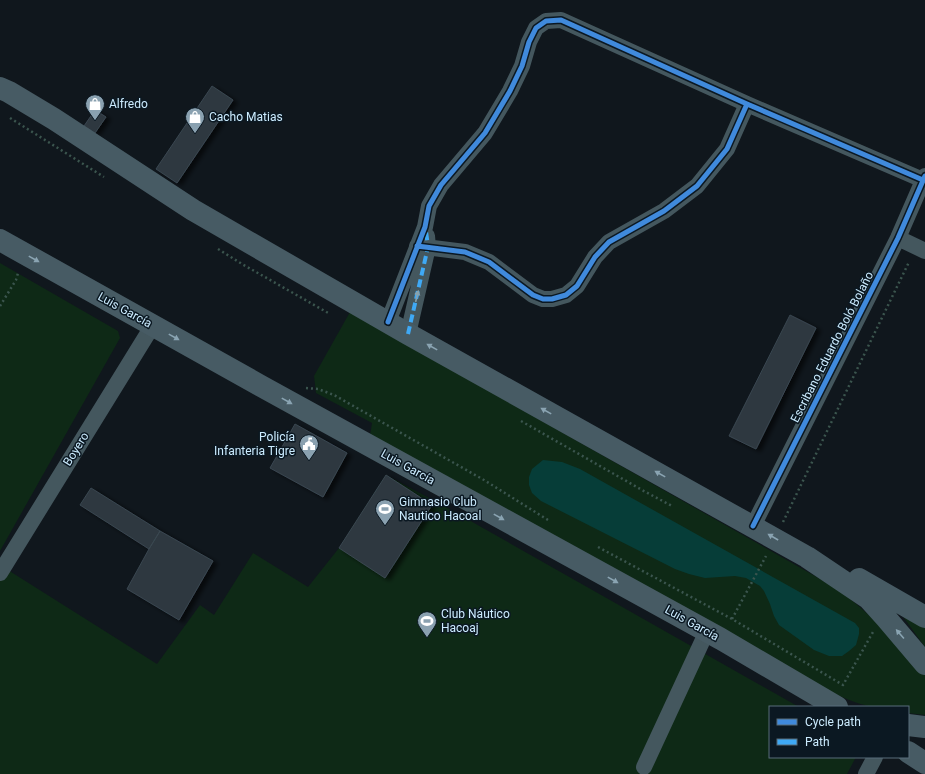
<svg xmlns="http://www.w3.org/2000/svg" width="925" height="774" font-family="Roboto,sans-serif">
	<defs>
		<filter id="shadow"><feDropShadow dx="4.5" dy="2.5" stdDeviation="2" flood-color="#0009"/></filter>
	</defs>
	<rect width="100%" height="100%" fill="#10171d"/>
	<path fill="#0e2916" d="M0 263 118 331 120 338 0 551Z
		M350 312 836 588C869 612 898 643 925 674V715L908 713V707C897 707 884 708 873 707 855 704 838 695 822 688L370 436 372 423 316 393 314 376Z
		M386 475 444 506 799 707H770V757H856L847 774H0V565L157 664 200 605 214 615 253 553 308 587 339 548Z
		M899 611 925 626V647Z"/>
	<path fill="#063d38" d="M543 460 562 462 580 469 855 623 859 628V634L856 645 849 651 842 656H829L814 650 779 625 774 616 770 604 764 591 760 586 746 578 735 576 705 578 689 574 675 569 541 501 532 493 529 485V477L532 469Z"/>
	<path fill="#2e383f" stroke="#3a4751" filter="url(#shadow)" d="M212 86 233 100 177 183 156 169Z
		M95 110 106 117 95 133 84 126Z
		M790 315 816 328 756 449 729 436Z
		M295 424 347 453 323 497 270 468Z
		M386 475 432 505 385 578 339 548Z
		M91 488 160 531 149 549 80 505Z
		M160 531 213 561 179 620 127 589 149 549Z"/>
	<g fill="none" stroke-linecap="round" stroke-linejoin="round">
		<path stroke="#3b554e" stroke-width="2.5" stroke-dasharray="2 3" stroke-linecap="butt" d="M10 118 104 177
			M218 249 242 264 330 314
			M0 306 16 280 18 273
			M306 388 318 389 334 395 484 480 548 520
			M521 421 642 490 672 506
			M783 522 909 262
			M598 547 732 619 843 685 873 632
			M732 619 766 556"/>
		<path stroke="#44575e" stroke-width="16" d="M898 238 925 251
			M417 246 465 252 489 262 533 295 543 299H552L566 295 577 286 595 257 609 242 664 211 697 186 727 149 747 104
			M388 322 425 227 429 206 441 185 485 133 510 91 522 66 529 42 536 28 546 21 561 20 747 104 923 180
			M408 334 428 247 427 236
			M753 526 898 238 925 176
			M0 573 153 325
			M644 767 707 631
			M866 774 875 757"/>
		<path stroke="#475b64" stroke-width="22" d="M0 88 9 92 54 119 193 210 408 334 807 557 868 598 886 618 925 664
			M0 240 261 386 721 639 837 707
			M859 579 925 617
			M908 725 925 727
			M908 752 925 763"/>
		<path stroke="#3fa9f5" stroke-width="4" stroke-dasharray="8 4" stroke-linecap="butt" d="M408 334 428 247 426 231"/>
		<g stroke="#0b1822" stroke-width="8">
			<path id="cycleway" d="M417 246 465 252 489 262 533 295 543 299H552L566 295 577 286 595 257 609 242 664 211 697 186 727 149 747 104
				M388 322 425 227 429 206 441 185 485 133 510 91 522 66 529 42 536 28 546 21 561 20 747 104 923 180
				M753 526 898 238 925 176"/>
		</g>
		<use href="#cycleway" stroke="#408adc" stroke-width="5"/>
	</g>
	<defs><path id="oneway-solid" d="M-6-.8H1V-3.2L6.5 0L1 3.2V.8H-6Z"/></defs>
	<g fill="#8aa4b2">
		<use href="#oneway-solid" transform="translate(34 259) rotate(29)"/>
		<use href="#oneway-solid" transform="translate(174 337) rotate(29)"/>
		<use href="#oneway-solid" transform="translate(432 347) rotate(-151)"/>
		<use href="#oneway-solid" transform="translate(287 401) rotate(29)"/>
		<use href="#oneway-solid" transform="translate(546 411) rotate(-151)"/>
		<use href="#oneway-solid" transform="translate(660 474) rotate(-151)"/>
		<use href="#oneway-solid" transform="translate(499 517) rotate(29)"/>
		<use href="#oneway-solid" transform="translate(773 537) rotate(-150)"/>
		<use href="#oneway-solid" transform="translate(613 580) rotate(29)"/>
		<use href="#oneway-solid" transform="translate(900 634) rotate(-131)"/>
	</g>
	<use fill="#88a2ae" href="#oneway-solid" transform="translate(417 296) rotate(-77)"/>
	<defs>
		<g id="shop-pin" transform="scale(1)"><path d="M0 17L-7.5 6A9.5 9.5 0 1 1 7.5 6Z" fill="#8aa1b0" stroke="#0b1822"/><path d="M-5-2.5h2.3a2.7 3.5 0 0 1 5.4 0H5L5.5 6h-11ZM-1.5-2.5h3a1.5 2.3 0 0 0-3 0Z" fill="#fff"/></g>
		<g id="civic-pin" transform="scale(1)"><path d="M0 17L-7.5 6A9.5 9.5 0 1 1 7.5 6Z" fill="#8aa1b0" stroke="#0b1822"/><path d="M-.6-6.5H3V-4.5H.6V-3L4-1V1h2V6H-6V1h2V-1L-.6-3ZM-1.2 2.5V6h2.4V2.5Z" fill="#fff"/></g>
		<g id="stadium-pin" transform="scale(1)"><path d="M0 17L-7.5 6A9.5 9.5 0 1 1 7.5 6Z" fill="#8aa1b0" stroke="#0b1822"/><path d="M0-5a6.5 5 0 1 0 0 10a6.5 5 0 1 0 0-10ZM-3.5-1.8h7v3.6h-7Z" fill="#fff"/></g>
	</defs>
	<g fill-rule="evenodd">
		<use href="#shop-pin" x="95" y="104"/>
		<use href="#shop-pin" x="195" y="117"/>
		<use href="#civic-pin" x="309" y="444"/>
		<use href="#stadium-pin" x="385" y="509"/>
		<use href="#stadium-pin" x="427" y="621"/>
	</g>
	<g text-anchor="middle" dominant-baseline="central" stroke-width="3" stroke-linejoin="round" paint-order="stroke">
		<g font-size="12" fill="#ccecff" stroke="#0b1822" text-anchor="start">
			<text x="109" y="104">Alfredo</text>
			<text x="209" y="117">Cacho Matias</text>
			<text x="295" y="437" text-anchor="end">Policía<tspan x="295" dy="14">Infanteria Tigre</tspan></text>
			<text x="399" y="502">Gimnasio Club<tspan x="399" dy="14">Nautico Hacoal</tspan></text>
			<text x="441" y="614">Club Náutico<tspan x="441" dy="14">Hacoaj</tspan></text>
		</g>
		<g font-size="12" fill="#ccecff" stroke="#0b1822">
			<text transform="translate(125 310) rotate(29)">Luis García</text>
			<text transform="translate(832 347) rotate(-63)">Escribano Eduardo Boló Bolaño</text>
			<text transform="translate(76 449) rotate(-58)">Boyero</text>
			<text transform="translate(408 467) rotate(29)">Luis García</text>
			<text transform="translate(692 623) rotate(29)">Luis García</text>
		</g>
	</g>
	<rect x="769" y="706" width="140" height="52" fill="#0b1822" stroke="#586d7a"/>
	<rect x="777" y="719" width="20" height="6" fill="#408adc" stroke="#586d7a"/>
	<text x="805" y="726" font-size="12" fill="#ccecff">Cycle path</text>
	<rect x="777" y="739" width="20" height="6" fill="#3fa9f5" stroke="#586d7a"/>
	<text x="805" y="746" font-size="12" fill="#ccecff">Path</text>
</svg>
